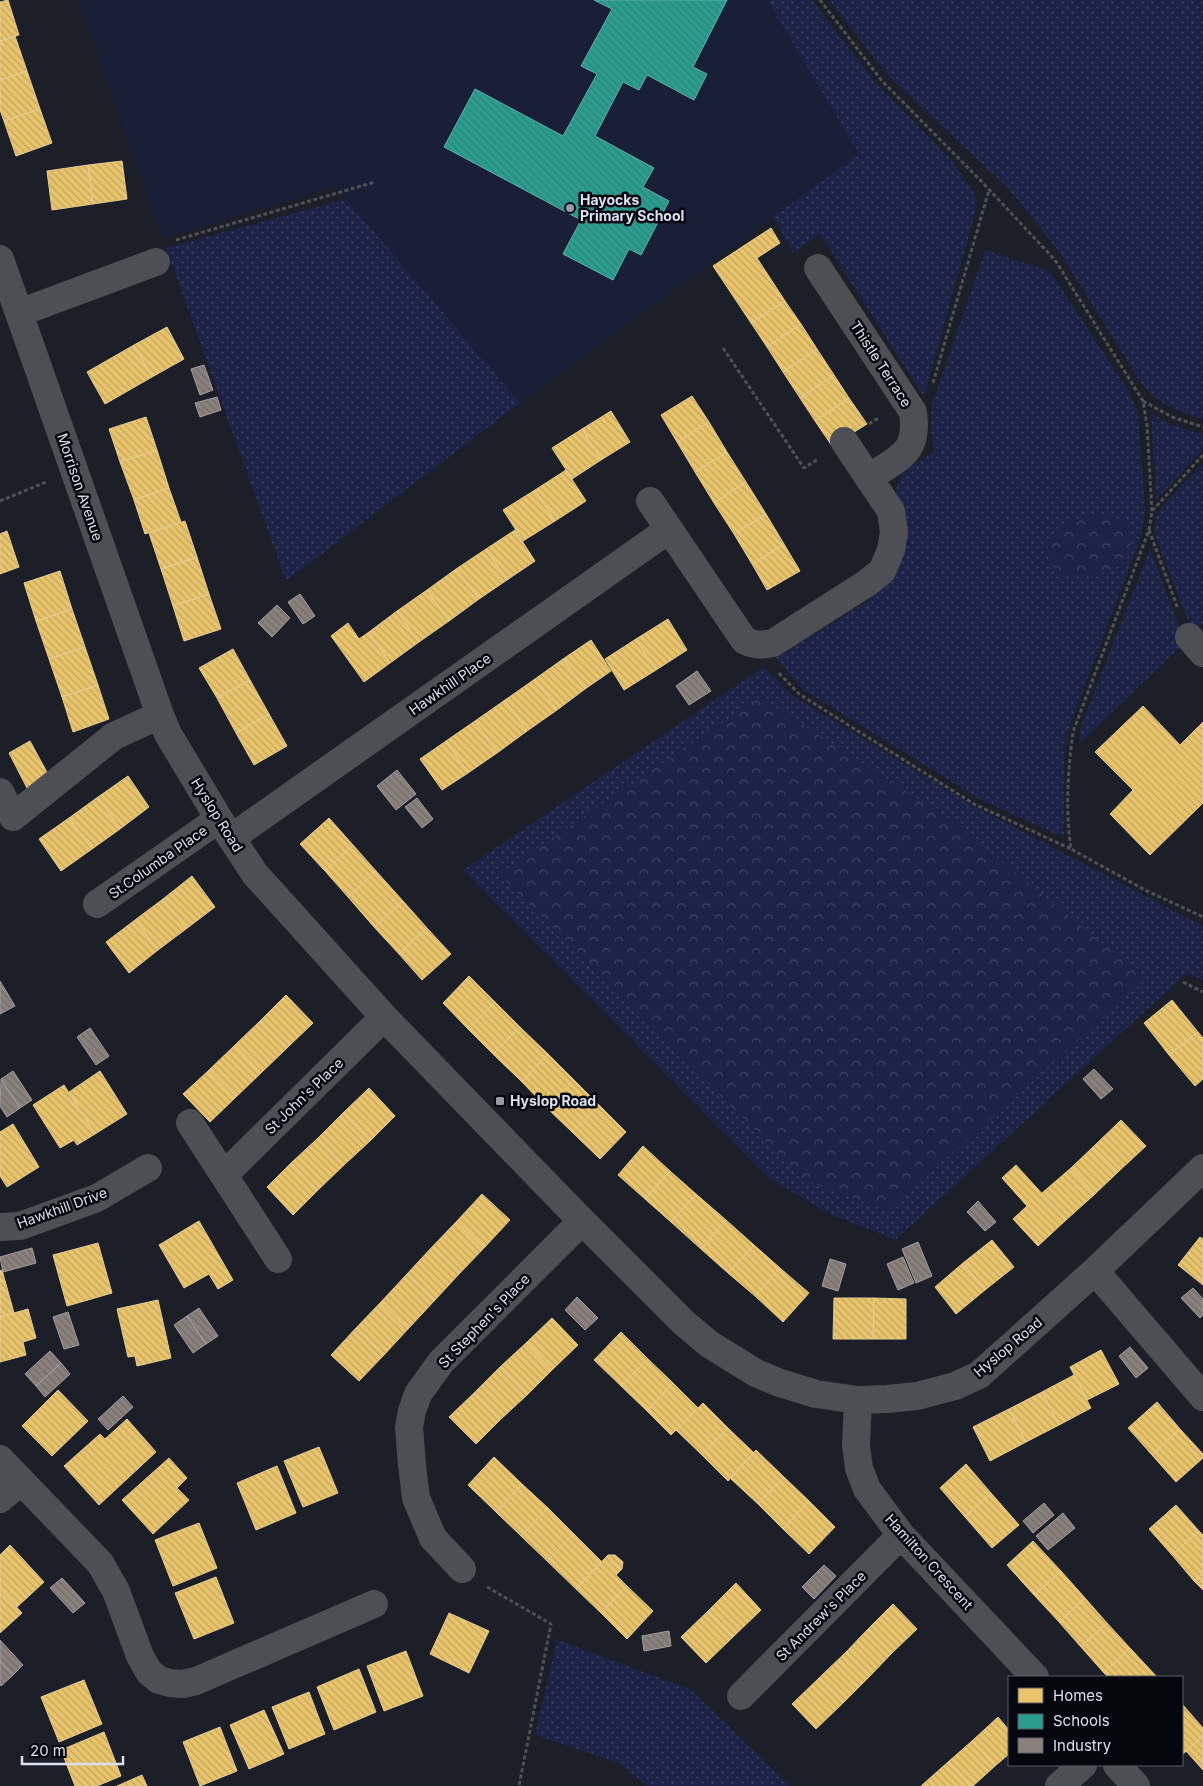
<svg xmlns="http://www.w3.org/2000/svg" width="1203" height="1786" font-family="Inter,sans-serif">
	<defs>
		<pattern id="grass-dots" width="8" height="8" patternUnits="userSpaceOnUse" patternTransform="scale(1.25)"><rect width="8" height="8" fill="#1c2347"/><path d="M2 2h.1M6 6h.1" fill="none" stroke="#3c4362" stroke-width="1.8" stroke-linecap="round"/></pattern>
		<pattern id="park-crowns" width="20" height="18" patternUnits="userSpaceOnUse" patternTransform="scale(1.25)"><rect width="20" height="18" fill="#1c2347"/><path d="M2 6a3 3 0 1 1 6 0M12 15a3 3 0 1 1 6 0" fill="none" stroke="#3c4362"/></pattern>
		<pattern id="homes-back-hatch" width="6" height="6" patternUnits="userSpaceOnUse" patternTransform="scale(1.25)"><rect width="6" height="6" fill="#e9c46a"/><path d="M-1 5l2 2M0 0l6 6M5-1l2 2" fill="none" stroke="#bfa461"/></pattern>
		<pattern id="schools-back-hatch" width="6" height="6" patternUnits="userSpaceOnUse" patternTransform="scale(1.25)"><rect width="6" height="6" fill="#2a9d8f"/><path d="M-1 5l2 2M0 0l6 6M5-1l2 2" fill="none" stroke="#318279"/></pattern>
		<pattern id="industry-back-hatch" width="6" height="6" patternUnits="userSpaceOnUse" patternTransform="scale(1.25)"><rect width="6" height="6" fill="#8a817c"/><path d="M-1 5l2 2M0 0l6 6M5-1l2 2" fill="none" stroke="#716b69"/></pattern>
	</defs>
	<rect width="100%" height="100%" fill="#1c1e28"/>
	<path fill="#191f36" d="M79 0H767L859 154 520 403 336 186 163 238Z"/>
	<path fill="url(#grass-dots)" d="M767 0H812L876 83 951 160 972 189 977 200 976 210 924 397 820 234 793 253 773 217 859 154Z
		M829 0H1203V419L1192 416 1164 404 1142 385 1060 253 1008 188 890 78Z
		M346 199 520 403 286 581 166 248Z
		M985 250 1050 271 1130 393 1138 413 1145 510 1142 534 1069 728 1064 759V838L979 799 802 689 776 658 866 602 893 576 903 559 906 546 907 533 896 496 897 484 906 469 934 452 931 427V407Z
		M1151 413 1172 425 1203 434V450L1156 500Z
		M1203 463V624L1193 633 1154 533C1154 522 1156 515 1163 505Z
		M1150 549 1185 642 1079 744 1080 728Z
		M764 667 795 697 972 805 1203 926V980L1187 973 895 1240 830 1214 770 1179 463 870Z
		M557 1640 690 1689 790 1786H647L619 1763 535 1735Z"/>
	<path fill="url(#park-crowns)" d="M1096 514 1121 519 1131 530C1131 540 1132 552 1126 560 1116 573 1074 581 1060 574 1056 571 1052 566 1049 563L1047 544 1062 525Z
		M760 697 952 821 1146 979 888 1211 804 1180 499 874Z"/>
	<path fill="url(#homes-back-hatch)" stroke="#e5cc91" d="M8 0 19 35 0 41V2Z
		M15 36 27 71 0 80V41Z
		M27 71 40 109 4 121 0 110V80Z
		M40 109 52 143 16 156 4 121Z
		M122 161 127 199 93 204 88 165Z
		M88 165 93 204 52 210 47 171Z
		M771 228 780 243 757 258 785 301 751 323 713 266Z
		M785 301 801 324 767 347 751 323Z
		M801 324 817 349 783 372 767 347Z
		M167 327 184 359 152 377 134 345Z
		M134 345 152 377 105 404 87 372Z
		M817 349 834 375 800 398 783 372Z
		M834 375 849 398 815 421 800 398Z
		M692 396 709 422 677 442 661 415Z
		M849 398 867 424 832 446 815 421Z
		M611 411 630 442 601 460 582 429Z
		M146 417 157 450 120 462 109 429Z
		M709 422 727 452 695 472 677 442Z
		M582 429 601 460 572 479 552 448Z
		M157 450 169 488 134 500 120 462Z
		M727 452 746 482 714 503 695 472Z
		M566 470 586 501 555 521 535 490Z
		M746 482 766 514 734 534 714 503Z
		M169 488 181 522 145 534 134 500Z
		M535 490 555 521 523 541 503 510Z
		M766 514 784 544 752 564 734 534Z
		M185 521 197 557 161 569 149 533Z
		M515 530 535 561 507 580 486 549Z
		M7 531 19 567 0 574V534Z
		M784 544 800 571 767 590 752 564Z
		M486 549 507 580 479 599 456 569Z
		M197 557 209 594 173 606 161 569Z
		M456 569 479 599 449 621 427 590Z
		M60 571 72 609 36 621 24 583Z
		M427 590 449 621 419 642 397 611Z
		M209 594 221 629 184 641 173 606Z
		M72 609 85 647 49 659 36 621Z
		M397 611 419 642 390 663 369 632Z
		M668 619 687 650 656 670 636 639Z
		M348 623 359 639 369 632 390 663 364 682 331 636Z
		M636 639 656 670 624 690 605 659Z
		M591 640 611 671 585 689 563 659Z
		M85 647 98 685 62 697 49 659Z
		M233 649 250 680 217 698 199 668Z
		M563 659 585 689 557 710 535 679Z
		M535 679 557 710 527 731 505 700Z
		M250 680 269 714 236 733 217 698Z
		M98 685 109 719 73 732 62 697Z
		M505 700 527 731 497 753 475 721Z
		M1143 706 1180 745 1203 722V803L1150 855 1110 814 1133 790 1095 752Z
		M269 714 287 746 254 765 236 733Z
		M475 721 497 753 468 773 446 741Z
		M30 741 49 776 27 788 9 753Z
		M446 741 468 773 442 790 420 759Z
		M128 776 149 807 120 829 98 797Z
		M98 797 120 829 92 849 69 818Z
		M69 818 92 849 61 871 39 839Z
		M329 818 353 845 325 871 300 844Z
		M353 845 376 871 348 897 325 871Z
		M376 871 403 901 374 927 348 897Z
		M192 876 215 907 186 929 163 899Z
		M163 899 186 929 158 950 135 920Z
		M403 901 427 928 399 954 374 927Z
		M135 920 158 950 129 973 106 942Z
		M427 928 451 954 422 980 399 954Z
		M469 976 495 1002 468 1029 443 1003Z
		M286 995 313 1023 287 1048 260 1021Z
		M1172 1000 1198 1032 1169 1055 1144 1023Z
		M495 1002 520 1027 493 1054 468 1029Z
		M260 1021 287 1048 261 1073 235 1045Z
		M520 1027 548 1054 522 1082 493 1054Z
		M1198 1032 1203 1038V1079L1195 1086 1169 1055Z
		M235 1045 261 1073 235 1098 208 1071Z
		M548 1054 574 1080 547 1108 522 1082Z
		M100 1071 127 1114 95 1134 69 1092Z
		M208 1071 235 1098 210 1122 183 1094Z
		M574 1080 599 1105 572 1132 547 1108Z
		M64 1085 95 1134 77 1145 74 1140 60 1148 33 1105Z
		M369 1088 395 1116 370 1141 343 1113Z
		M599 1105 626 1132 600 1159 572 1132Z
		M343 1113 370 1141 344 1165 318 1138Z
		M1121 1120 1146 1146 1118 1172 1093 1147Z
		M13 1124 39 1167 7 1187 0 1176V1132Z
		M318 1138 344 1165 317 1191 291 1163Z
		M643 1146 670 1171 645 1199 618 1175Z
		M1093 1147 1118 1172 1095 1194 1071 1168Z
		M291 1163 317 1191 293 1215 267 1187Z
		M1016 1165 1066 1220 1038 1246 1013 1219 1027 1206 1002 1178Z
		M1071 1168 1095 1194 1066 1220 1042 1193Z
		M670 1171 696 1194 671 1222 645 1199Z
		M482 1194 510 1220 484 1248 456 1222Z
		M696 1194 726 1220 701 1249 671 1222Z
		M726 1220 754 1245 728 1273 701 1249Z
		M199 1221 233 1280 218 1289 209 1274 184 1288 159 1245Z
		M456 1222 484 1248 460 1273 432 1247Z
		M1200 1237 1203 1239V1285L1178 1265Z
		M992 1240 1014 1267 985 1290 963 1263Z
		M98 1243 112 1293 67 1306 53 1255Z
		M754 1245 780 1268 755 1296 728 1273Z
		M432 1247 460 1273 435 1300 407 1274Z
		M963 1263 985 1290 956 1314 935 1287Z
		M780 1268 809 1293 783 1322 755 1296Z
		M2 1270 14 1313 0 1317V1271Z
		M407 1274 435 1300 408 1329 380 1303Z
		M834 1298H874L873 1339H833Z
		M874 1298 906 1299V1339H873Z
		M158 1300 171 1358 137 1366 135 1356 128 1357 117 1309Z
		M380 1303 408 1329 384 1355 356 1328Z
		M28 1309 36 1338 23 1342 26 1355 0 1362V1317Z
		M552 1318 578 1345 552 1370 526 1343Z
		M356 1328 384 1355 359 1381 331 1355Z
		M621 1332 648 1359 621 1386 594 1360Z
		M526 1343 552 1370 527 1395 500 1367Z
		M1101 1350 1119 1384 1087 1400 1070 1367Z
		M648 1359 673 1383 647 1411 621 1386Z
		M500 1367 527 1395 500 1420 474 1393Z
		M1074 1375 1091 1408 1059 1425 1042 1392Z
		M673 1383 698 1408 671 1435 647 1411Z
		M58 1390 88 1421 52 1456 22 1426Z
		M1042 1392 1059 1425 1026 1442 1009 1409Z
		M474 1393 500 1420 476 1444 449 1417Z
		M1157 1402 1180 1429 1152 1455 1128 1428Z
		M703 1403 728 1428 702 1455 676 1430Z
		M1009 1409 1026 1442 990 1461 973 1427Z
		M127 1419 156 1452 99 1505 64 1466 100 1434 105 1439Z
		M728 1428 754 1453 728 1481 702 1455Z
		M1180 1429 1203 1454V1458L1176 1482 1152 1455Z
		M319 1447 338 1493 303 1507 284 1461Z
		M756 1450 784 1477 758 1504 730 1478Z
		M494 1457 522 1484 496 1512 468 1485Z
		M169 1458 187 1478 177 1488 189 1500 153 1534 122 1500Z
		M966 1464 991 1493 965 1517 940 1488Z
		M277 1466 296 1513 256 1530 237 1483Z
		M784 1477 809 1501 783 1529 758 1504Z
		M522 1484 548 1508 521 1536 496 1512Z
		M991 1493 1019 1525 992 1548 965 1517Z
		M809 1501 835 1527 809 1554 783 1529Z
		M1176 1505 1199 1531 1172 1555 1149 1529Z
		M548 1508 574 1534 547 1561 521 1536Z
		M199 1523 217 1568 173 1586 155 1540Z
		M1199 1531 1203 1535V1573L1194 1581 1172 1555Z
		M574 1534 602 1562 576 1589 547 1561Z
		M1033 1541 1061 1571 1034 1595 1007 1565Z
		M10 1545 44 1582 17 1607 0 1589V1555Z
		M608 1555H615L623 1562 622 1569 616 1575 627 1586 601 1613 576 1589Z
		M1061 1571 1085 1598 1059 1622 1034 1595Z
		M1203 1573V1590L1194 1581Z
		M216 1577 234 1623 194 1639 175 1593Z
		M736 1583 761 1610 733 1637 708 1611Z
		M627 1586 653 1611 627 1639 601 1613Z
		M0 1589 22 1613 0 1633Z
		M1085 1598 1107 1623 1081 1647 1059 1622Z
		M893 1604 917 1629 892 1653 868 1629Z
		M708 1611 733 1637 706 1663 681 1637Z
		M449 1613 489 1631 469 1673 430 1654Z
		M1107 1623 1130 1648 1104 1673 1081 1647Z
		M868 1629 892 1653 870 1676 846 1652Z
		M1130 1648 1157 1677H1108L1104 1673Z
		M406 1651 423 1696 384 1711 367 1666Z
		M846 1652 870 1676 843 1703 819 1678Z
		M359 1669 376 1712 334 1730 317 1687Z
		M819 1678 843 1703 816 1729 792 1704Z
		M84 1680 102 1724 59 1742 41 1697Z
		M309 1692 325 1734 289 1749 272 1707Z
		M1183 1705 1203 1728V1736L1182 1755Z
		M264 1710 284 1754 249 1769 230 1725Z
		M998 1717 1009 1730V1754L995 1766 972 1741Z
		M220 1727 237 1771 200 1786 183 1742Z
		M104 1732 121 1776 97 1786H75L61 1750Z
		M1203 1736V1770L1186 1751Z
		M972 1741 995 1766 973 1786H970L948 1762Z
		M948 1762 970 1786H921Z
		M142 1775 147 1786H117Z"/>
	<path fill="url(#schools-back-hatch)" stroke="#5fb1ab" d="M594 0H727L693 67 707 74 694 100 647 75 639 90 623 82 595 136 654 168 643 187 669 201 641 255 629 249 613 280 563 254 581 220 444 147 475 89 563 136 597 74 581 66 612 9Z"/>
	<path fill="url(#industry-back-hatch)" stroke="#a29e9e" d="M204 365 213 390 200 395 191 369Z
		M217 397 221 410 200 417 195 403Z
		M300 594 315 616 303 624 288 602Z
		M277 605 290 618 272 637 258 623Z
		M697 671 711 691 689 705 676 686Z
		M397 770 416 794 396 810 377 786Z
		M417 798 433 819 422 828 405 807Z
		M0 981 15 1006 0 1014Z
		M90 1028 109 1056 96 1065 77 1037Z
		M1094 1069 1113 1089 1101 1099 1083 1079Z
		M13 1071 32 1100 20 1108 1 1079Z
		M1 1079 20 1108 7 1117 0 1106Z
		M978 1201 996 1222 985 1231 967 1212Z
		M918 1242 932 1276 916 1283 902 1249Z
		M32 1248 36 1263 3 1272 0 1257Z
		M903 1257 914 1283 898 1290 887 1264Z
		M830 1259 846 1264 838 1291 822 1286Z
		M1193 1288 1203 1299V1315L1200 1318 1181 1298Z
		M577 1297 598 1318 585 1330 565 1310Z
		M199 1308 218 1336 206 1344 187 1316Z
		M68 1312 79 1345 64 1349 53 1317Z
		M187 1316 206 1344 193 1353 174 1325Z
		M1130 1347 1148 1368 1136 1378 1119 1356Z
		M50 1351 61 1363 36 1386 25 1374Z
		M61 1363 70 1374 45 1397 36 1386Z
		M123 1396 133 1407 108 1430 98 1419Z
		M1044 1503 1054 1515 1033 1533 1023 1521Z
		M1063 1513 1075 1528 1048 1550 1036 1536Z
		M824 1565 836 1576 814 1599 802 1587Z
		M62 1578 85 1603 73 1613 50 1588Z
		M669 1631 671 1646 644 1651 642 1636Z
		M0 1640 23 1665 13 1675 0 1661Z
		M0 1661 13 1675 1 1686 0 1684Z"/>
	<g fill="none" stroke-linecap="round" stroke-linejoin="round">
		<path stroke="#505156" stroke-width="3" stroke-dasharray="4 2.5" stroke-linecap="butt" d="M820 0 882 81 983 183 1055 260 1143 401 1147 425 1152 511
			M176 240 375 182
			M723 348 804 468 818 459
			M933 383 989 190
			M1143 401 1172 417 1203 427
			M869 424 880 417
			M1203 455 1152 511 1149 530 1073 732C1068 770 1065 810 1071 849L1145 890 1203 917
			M0 501 46 482
			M1149 530 1178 609
			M779 673 799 694 974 804 1071 849
			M1183 982 1203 992
			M487 1587 551 1624 519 1786"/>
		<path stroke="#4d4f54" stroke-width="28" d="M0 259 160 715 168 734 219 819 255 874 384 1017 582 1221 683 1322 709 1344 756 1373 780 1383 816 1394 858 1400 887 1399 917 1396 955 1386 979 1375 1095 1271 1203 1168
			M818 268 913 412C919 454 899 457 869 478
			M19 313 156 262
			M650 501 744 640C754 646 762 645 773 643L867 583 882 571 891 550 894 532 891 511 844 441
			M1189 637 1203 653
			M0 792 13 817 114 736 160 715
			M231 838 668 530
			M97 904 219 819
			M190 1123 278 1259
			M224 1175 384 1017
			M0 1227 20 1226 97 1198 148 1168
			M1095 1271 1203 1397
			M858 1400 856 1445 859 1468 867 1489 901 1535 1035 1677
			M0 1459 100 1563 116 1591 140 1656 149 1672 159 1680 170 1683 183 1684 196 1681 374 1604
			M0 1499 20 1482
			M462 1569 433 1538 416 1498 412 1465 409 1427 412 1411 418 1394 441 1362 582 1221
			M741 1696 901 1535
			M1117 1765 1136 1786
			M1059 1786 1083 1765"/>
	</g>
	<g fill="#989ca8" stroke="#05060e" stroke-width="2">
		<circle cx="570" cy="208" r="5"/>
		<rect x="495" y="1096" width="10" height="10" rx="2.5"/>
	</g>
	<g text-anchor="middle" stroke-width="5" stroke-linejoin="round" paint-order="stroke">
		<g font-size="14" font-weight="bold" fill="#dbe0ed" stroke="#05060e" text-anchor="start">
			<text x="580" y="205">Hayocks<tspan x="580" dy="16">Primary School</tspan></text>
			<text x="510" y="1106">Hyslop Road</text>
		</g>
		<g font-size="14" fill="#dbe0ed" stroke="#05060e">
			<text transform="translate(881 364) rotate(57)" y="5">Thistle Terrace</text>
			<text transform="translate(80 487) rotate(71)" y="5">Morrison Avenue</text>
			<text transform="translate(450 684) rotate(-35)" y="5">Hawkhill Place</text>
			<text transform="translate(217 815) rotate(58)" y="5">Hyslop Road</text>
			<text transform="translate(158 862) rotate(-35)" y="5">St.Columba Place</text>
			<text transform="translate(304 1096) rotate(-44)" y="5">St John's Place</text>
			<text transform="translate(62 1208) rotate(-20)" y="5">Hawkhill Drive</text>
			<text transform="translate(484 1321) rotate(-46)" y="5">St Stephen's Place</text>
			<text transform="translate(1008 1347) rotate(-40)" y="5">Hyslop Road</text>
			<text transform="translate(929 1562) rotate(48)" y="5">Hamilton Crescent</text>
			<text transform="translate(821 1616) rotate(-45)" y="5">St Andrew's Place</text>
		</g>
	</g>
	<rect x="1008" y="1676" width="175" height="90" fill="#05060e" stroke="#5b5d67"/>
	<rect x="1018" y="1688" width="25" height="15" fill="#e9c46a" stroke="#5b5d67"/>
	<text x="1053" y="1701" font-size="15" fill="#dbe0ed">Homes</text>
	<rect x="1018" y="1714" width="25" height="15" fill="#2a9d8f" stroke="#5b5d67"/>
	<text x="1053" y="1726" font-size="15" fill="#dbe0ed">Schools</text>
	<rect x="1018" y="1738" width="25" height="15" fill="#8a817c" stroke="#5b5d67"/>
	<text x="1053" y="1751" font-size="15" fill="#dbe0ed">Industry</text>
	<path d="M22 1756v8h101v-8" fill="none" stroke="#dbe0ed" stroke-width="2.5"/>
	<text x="30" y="1756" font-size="15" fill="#dbe0ed" stroke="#05060e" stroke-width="4" paint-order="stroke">20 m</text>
</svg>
